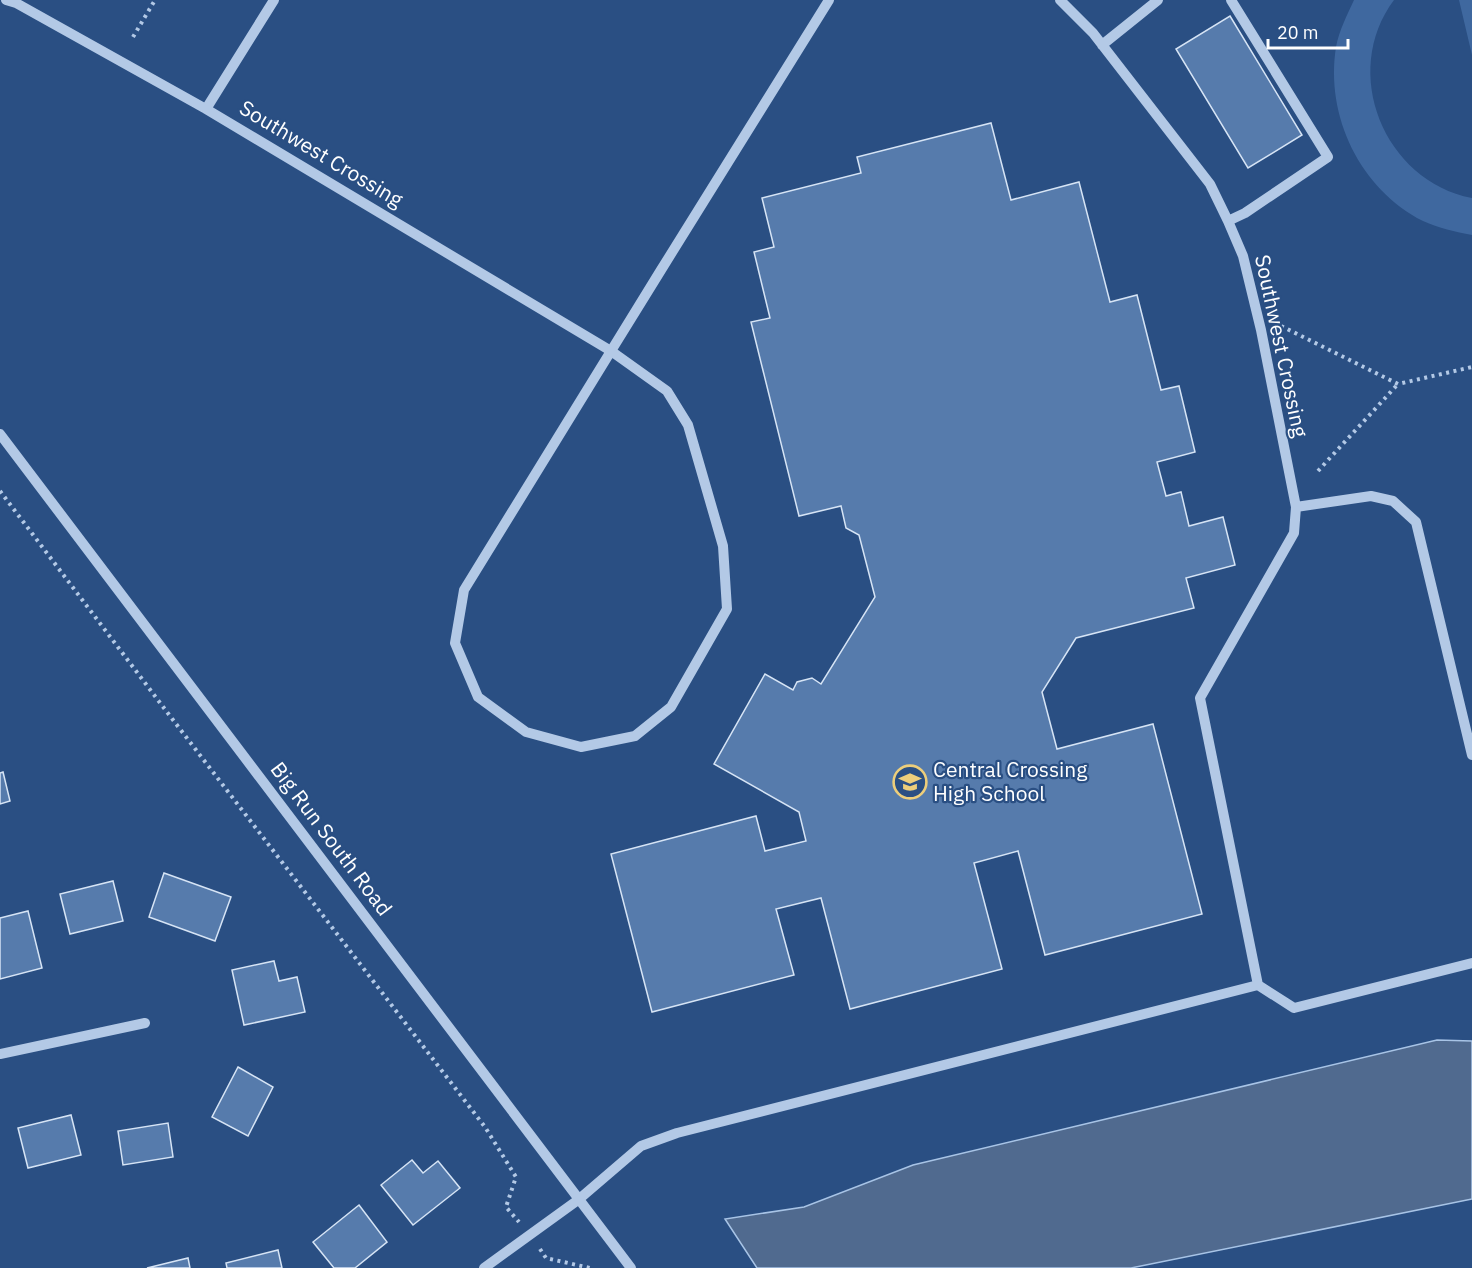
<svg xmlns="http://www.w3.org/2000/svg" width="1472" height="1268" font-family="'IBM Plex Sans',sans-serif">
	<rect width="100%" height="100%" fill="#2a4f83"/>
	<path fill="#3f689f" d="M1354 0H1394C1340 72 1384 181 1472 198V235C1455 232 1439 228 1423 221 1360 189 1325 116 1336 47 1339 31 1347 15 1354 0Z
		M1459 0H1472V55Z"/>
	<path fill="#506a8f" stroke="#a8c4e6" stroke-width="1.5" d="M1437 1040 1472 1041V1199L1131 1268H757L725 1219 804 1207 913 1165Z"/>
	<path fill="#567bac" stroke="#d6e4f5" stroke-width="1.5" d="M1230 16 1302 135 1248 168 1176 49Z
		M991 123 1011 200 1079 182 1110 302 1137 295 1161 390 1179 386 1195 452 1157 462 1166 496 1181 492 1189 526 1223 517 1235 565 1186 578 1194 608 1076 638 1042 692 1057 749 1153 724 1202 914 1045 955 1018 851 974 863 1002 969 850 1009 821 898 776 909 794 975 652 1012 611 854 756 816 765 851 806 841 799 812 714 764 765 674 793 690 797 682 812 678 821 684 875 597 859 535 846 528 841 506 799 516 751 322 770 318 754 252 774 247 762 198 861 173 857 157Z
		M3 772 10 801 0 804V773Z
		M164 873 231 897 215 941 149 917Z
		M113 881 123 921 70 934 60 894Z
		M28 911 42 968 0 979V918Z
		M274 961 279 981 297 977 305 1012 244 1025 232 970Z
		M238 1067 273 1087 248 1136 212 1117Z
		M71 1115 81 1155 28 1168 18 1128Z
		M168 1123 173 1157 123 1165 118 1131Z
		M412 1160 423 1173 438 1161 460 1188 413 1225 381 1185Z
		M359 1205 387 1242 355 1268H334L313 1242Z
		M278 1250 282 1268H227L226 1263Z
		M188 1258 190 1268H147Z"/>
	<g fill="none" stroke-linecap="round" stroke-linejoin="round">
		<path stroke="#b3c9e6" stroke-width="4" stroke-dasharray="3 4.5" stroke-linecap="butt" d="M133 37 155 0
			M1281 326 1398 384 1472 367
			M1318 471 1398 384
			M0 491 170 716 485 1127 516 1177 506 1207 519 1222
			M540 1249 546 1258 590 1268"/>
		<path stroke="#b3c9e6" stroke-width="10" d="M6 0 16 3 206 109 611 351 667 391 688 425 723 546 727 609 671 707 635 736 581 747 526 732 478 697 455 643 464 590 611 351 661 270 829 0
			M1060 0 1093 33 1210 184 1228 221 1243 256 1261 330 1296 507 1294 533 1200 698 1258 985 1294 1008 1472 963
			M1102 45 1158 0
			M206 109 274 0
			M1228 221 1245 213 1328 157 1231 0
			M0 434 631 1268
			M1296 507 1371 496 1393 501 1416 522 1472 755
			M0 1054 145 1023
			M484 1268 578 1200 641 1146 677 1133 1258 985"/>
	</g>
	<defs>
		<symbol id="school-ring" viewBox="-11 -11 22 22"><circle r="9.5" fill="#2a4f83" stroke="#edce7b" stroke-width="1.5"/><path d="M0-5L7-2L0 1L-7-2ZM-4 1L0 2.5L4 1V4Q0 6-4 4Z" fill="#edce7b"/></symbol>
	</defs>
	<g fill-rule="evenodd">
		<use href="#school-ring" x="891" y="763" width="38" height="38"/>
	</g>
	<g text-anchor="middle" stroke-width="4.5" stroke-linejoin="round" paint-order="stroke">
		<g font-size="21" fill="#fff" stroke="#2a4f83">
			<text transform="translate(321 154) rotate(31)" y="7">Southwest Crossing</text>
			<text transform="translate(1281 346) rotate(78)" y="7">Southwest Crossing</text>
			<text transform="translate(331 839) rotate(53)" y="7">Big Run South Road</text>
		</g>
		<g font-size="21" fill="#fff" stroke="#2a4f83" text-anchor="start">
			<text x="933" y="777">Central Crossing<tspan x="933" dy="24">High School</tspan></text>
		</g>
	</g>
	<path d="M1268 39v9h80v-9" fill="none" stroke="#ffffff" stroke-width="3"/>
	<text x="1277" y="39" font-size="18" fill="#ffffff" stroke="#2a4f83" stroke-width="4.5" paint-order="stroke">20 m</text>
</svg>
